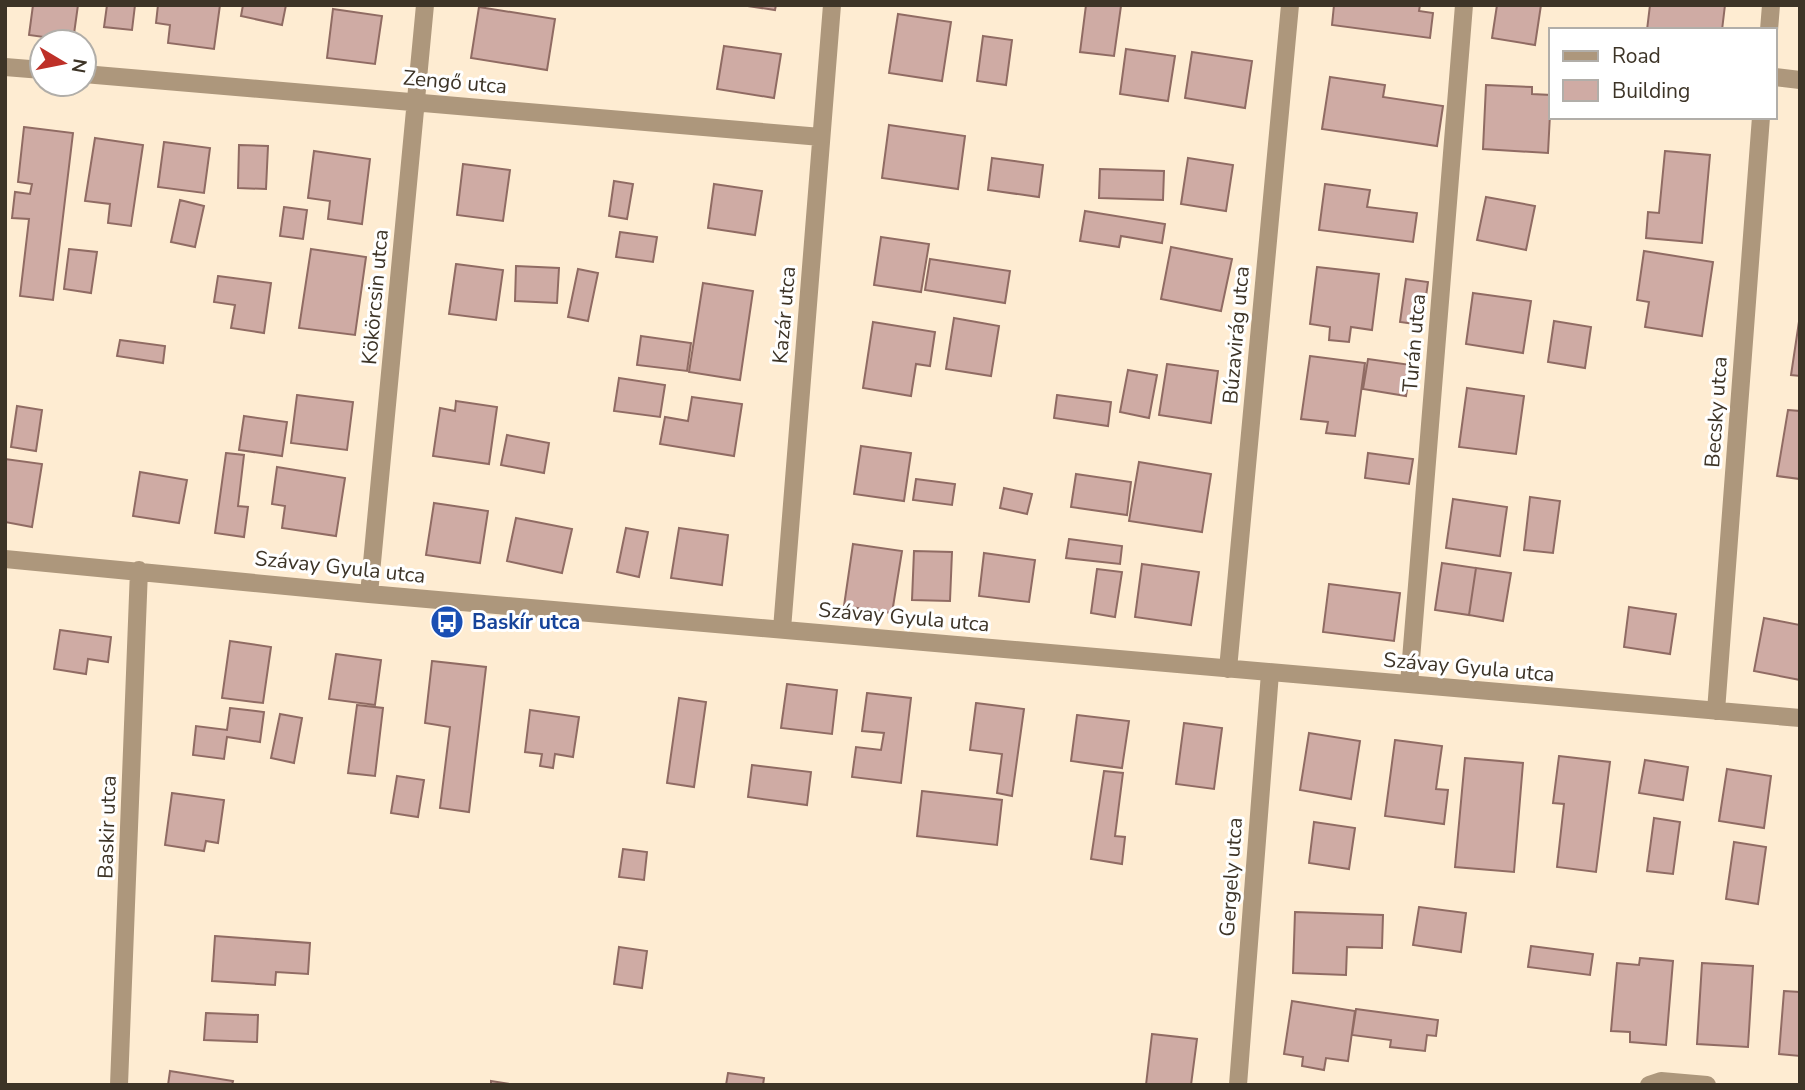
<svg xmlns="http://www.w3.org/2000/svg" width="1805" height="1090" font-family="'Nunito Sans',sans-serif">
	<rect width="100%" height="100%" fill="#feecd2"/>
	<path fill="#cfaba4" stroke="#906b63" stroke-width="2" d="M33 5H78L73 41 29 35Z
		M107 5H135L132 30 104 27Z
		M158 5H220L214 49 168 43 170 25 156 23Z
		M243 5H286L282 25 241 16Z
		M741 5H776L775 10Z
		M1086 5 1121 6 1114 56 1080 52Z
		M1334 5H1420L1419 11 1433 13 1430 38 1332 25Z
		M1497 5H1541L1535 45 1492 38Z
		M1650 5H1725L1722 30H1647Z
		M479 7 555 19 547 70 471 58Z
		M333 9 382 16 375 64 327 58Z
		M898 14 951 22 942 81 889 73Z
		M983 36 1012 40 1006 85 977 81Z
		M724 46 781 54 774 98 717 89Z
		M1126 49 1175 56 1168 101 1120 94Z
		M1192 52 1252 61 1245 108 1185 98Z
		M1330 77 1385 85 1383 97 1443 106 1437 146 1322 129Z
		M1486 85 1532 87V94L1551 95 1548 153 1483 149Z
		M889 125 965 136 958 189 882 178Z
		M24 127 73 133 53 300 20 296 29 219 12 218 15 192 30 194 32 184 18 182Z
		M95 138 143 145 131 226 108 223 110 204 85 201Z
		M164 142 210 148 204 193 158 187Z
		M239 145 268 146 266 189 238 188Z
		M314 151 370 159 362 224 328 219 330 201 308 198Z
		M1665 151 1710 155 1702 243 1646 238 1648 212 1659 213Z
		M992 158 1043 165 1039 197 988 190Z
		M1188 158 1233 165 1226 211 1181 204Z
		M463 164 510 170 503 221 457 215Z
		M1100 169 1164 171 1163 200 1099 198Z
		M614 181 633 184 627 219 609 216Z
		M714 184 762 191 755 235 708 228Z
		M1325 184 1370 190 1367 207 1417 213 1413 242 1319 230Z
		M1486 197 1535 206 1526 250 1477 240Z
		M180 200 204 206 195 247 171 242Z
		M284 207 307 210 303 239 280 236Z
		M1085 211 1165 224 1162 243 1121 236 1119 247 1080 241Z
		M620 232 657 237 653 262 616 257Z
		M881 237 929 244 921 292 874 285Z
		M1171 247 1232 259 1221 311 1161 299Z
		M69 249 97 252 91 293 64 289Z
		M311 249 366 257 355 335 299 328Z
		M1644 251 1713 262 1702 336 1645 327 1649 302 1637 300Z
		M930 259 1010 271 1005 303 925 290Z
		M456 264 503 270 496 320 449 314Z
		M516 266 559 268 557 303 515 301Z
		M1317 267 1379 274 1372 330 1351 327 1349 342 1329 340 1330 327 1310 324Z
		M578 269 598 273 588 321 568 317Z
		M218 276 271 283 264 333 231 328 235 305 214 302Z
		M1406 279 1428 282 1422 325 1400 322Z
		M703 283 753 291 740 380 689 372Z
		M1473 293 1531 301 1523 353 1466 344Z
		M1800 315V376L1791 375Z
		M954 318 999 326 991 376 946 369Z
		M1554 321 1591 327 1585 368 1548 362Z
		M873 322 935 332 930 366 916 364 911 396 863 388Z
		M641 336 691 343 687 371 637 365Z
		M120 340 165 346 163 363 117 356Z
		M1310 356 1365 363 1355 436 1326 433 1328 422 1301 419Z
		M1368 359 1411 365 1406 396 1363 389Z
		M1167 364 1218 371 1211 423 1159 415Z
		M1128 370 1157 375 1149 418 1120 412Z
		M619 378 665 385 660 417 614 411Z
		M1467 388 1524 396 1516 454 1459 447Z
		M297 395 353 402 347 450 291 443Z
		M1057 395 1111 402 1108 426 1054 418Z
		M692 397 742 404 734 456 660 444 665 417 688 421Z
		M456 401 497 407 489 464 433 456 440 408 455 411Z
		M17 406 42 410 36 451 11 447Z
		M1788 410 1800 411V479L1777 476Z
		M244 416 287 422 282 456 239 450Z
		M507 435 549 443 544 473 501 465Z
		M861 446 911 453 904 501 854 494Z
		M226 453 244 455 238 506 248 507 244 537 215 533Z
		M1368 453 1413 459 1409 484 1365 478Z
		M5 459 42 464 32 527 5 522Z
		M1139 462 1211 474 1202 532 1129 521Z
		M277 467 345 478 336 536 282 528 285 506 272 504Z
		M140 472 187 480 179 523 133 516Z
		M1076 474 1131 482 1127 515 1071 507Z
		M916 479 955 484 952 505 913 500Z
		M1004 488 1032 494 1027 514 1000 508Z
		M1530 497 1560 501 1553 553 1524 550Z
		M1453 499 1507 507 1500 556 1446 548Z
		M434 503 488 511 480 563 426 555Z
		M516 518 572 529 562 573 507 561Z
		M626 528 648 532 639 577 617 572Z
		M679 528 728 535 722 585 671 578Z
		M1069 539 1122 546 1120 564 1066 558Z
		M853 544 902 551 892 613 844 606Z
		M914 551 952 552 950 601 912 600Z
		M984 553 1035 560 1029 602 979 596Z
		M1442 563 1476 568 1469 615 1435 610Z
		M1142 564 1199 572 1191 625 1135 617Z
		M1476 568 1511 573 1503 621 1469 615Z
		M1097 569 1122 572 1115 617 1091 613Z
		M1329 584 1400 593 1394 641 1323 632Z
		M1629 607 1676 614 1670 654 1624 647Z
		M1764 618 1800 625V680L1754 671Z
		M60 630 111 637 108 662 88 659 86 674 54 669Z
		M230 641 271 647 263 703 222 698Z
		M336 654 381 660 375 705 329 699Z
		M432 661 486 667 469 812 440 808 450 727 425 723Z
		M787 684 837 690 832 734 781 728Z
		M867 693 911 698 901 783 852 777 856 747 881 750 884 733 862 731Z
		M679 698 706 702 694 787 667 783Z
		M976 703 1024 709 1012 796 997 793 1002 754 970 750Z
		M357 705 383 708 375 776 348 773Z
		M230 708 264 712 260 742 227 737 224 759 193 755 196 726 227 730Z
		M530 710 579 717 573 757 555 754 553 768 540 766 542 754 525 752Z
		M280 714 302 718 294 763 271 758Z
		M1077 715 1129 721 1122 768 1071 761Z
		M1184 723 1222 728 1214 789 1176 784Z
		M1309 733 1360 741 1351 799 1300 790Z
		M1395 740 1442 746 1436 789 1448 790 1444 824 1385 816Z
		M1559 756 1610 762 1596 872 1557 867 1564 804 1553 803Z
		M1465 758 1523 763 1514 872 1455 867Z
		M1645 760 1688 767 1683 800 1639 793Z
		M752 765 811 772 807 805 748 797Z
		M1727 769 1771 776 1764 828 1719 821Z
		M1104 771 1123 773 1115 836 1125 837 1122 864 1091 859Z
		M397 776 424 780 418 817 391 813Z
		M922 791 1002 800 997 845 917 836Z
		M172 793 224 800 218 843 206 841 204 851 165 845Z
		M1654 818 1680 822 1673 874 1647 871Z
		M1314 822 1355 828 1349 869 1309 863Z
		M1734 842 1766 847 1758 904 1726 899Z
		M623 849 647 852 644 880 619 877Z
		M1419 907 1466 913 1461 952 1413 945Z
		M1295 912 1383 915 1382 948 1347 947 1346 975 1293 973Z
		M215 936 310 943 308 974 276 972 275 985 212 981Z
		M1531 946 1593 954 1590 975 1528 967Z
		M619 947 647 951 642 988 614 984Z
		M1640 958 1673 961 1666 1045 1630 1042V1032L1611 1031 1617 963 1639 965Z
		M1702 963 1753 966 1748 1047 1697 1044Z
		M1784 991 1800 992V1056L1779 1054Z
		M1292 1001 1355 1011 1348 1061 1326 1058 1324 1070 1302 1066 1303 1057 1284 1054Z
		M1356 1009 1438 1020 1436 1036 1427 1035 1425 1051 1390 1047 1391 1040 1352 1035Z
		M206 1013 258 1015 257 1042 204 1040Z
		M1152 1034 1197 1039 1191 1085H1146Z
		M170 1071 233 1081 232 1085H168Z
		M728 1073 764 1078 763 1085H726Z
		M491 1081 516 1085H491Z"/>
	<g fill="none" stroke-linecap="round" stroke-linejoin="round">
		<path stroke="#ad977c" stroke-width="18" d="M1769 30 1771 5
			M5 67 42 70
			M84 74 821 137
			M1775 77 1800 80
			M5 559 369 594 1800 718
			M369 594 425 5
			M782 629 832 5
			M1228 669 1290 5
			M1409 684 1464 5
			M1716 711 1761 117
			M119 1085 139 570
			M1238 1085 1270 673
			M1649 1085 1661 1081 1707 1085"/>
	</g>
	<defs>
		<symbol id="bus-disc" viewBox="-11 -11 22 22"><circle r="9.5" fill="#1a4fb4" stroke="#fff"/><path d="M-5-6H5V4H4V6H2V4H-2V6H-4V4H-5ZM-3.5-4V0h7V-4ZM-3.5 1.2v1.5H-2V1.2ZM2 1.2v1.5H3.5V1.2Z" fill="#fff"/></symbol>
	</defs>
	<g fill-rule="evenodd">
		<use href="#bus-disc" x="428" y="603" width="38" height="38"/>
	</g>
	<g text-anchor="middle" stroke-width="6" stroke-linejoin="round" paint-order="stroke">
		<g font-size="21" fill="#3d3427" stroke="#fff">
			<text transform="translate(455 82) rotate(5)" y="7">Zengő utca</text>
			<text transform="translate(375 297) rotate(-85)" y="7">Kökörcsin utca</text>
			<text transform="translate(784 315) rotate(-85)" y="7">Kazár utca</text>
			<text transform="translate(1236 335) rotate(-85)" y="7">Búzavirág utca</text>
			<text transform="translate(1414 343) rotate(-85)" y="7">Turán utca</text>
			<text transform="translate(1716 412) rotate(-86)" y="7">Becsky utca</text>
			<text transform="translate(340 567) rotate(6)" y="7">Szávay Gyula utca</text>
			<text transform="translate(904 617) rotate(5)" y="7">Szávay Gyula utca</text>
			<text transform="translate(1469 667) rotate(5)" y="7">Szávay Gyula utca</text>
			<text transform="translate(107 827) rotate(-88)" y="7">Baskir utca</text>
			<text transform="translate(1231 877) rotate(-86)" y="7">Gergely utca</text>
		</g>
		<g font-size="21" font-weight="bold" fill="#164399" stroke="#fff" text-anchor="start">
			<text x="472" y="629">Baskír utca</text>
		</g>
	</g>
	<rect width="1805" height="1090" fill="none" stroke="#3d3427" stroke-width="14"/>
	<rect x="1549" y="28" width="228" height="91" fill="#ffffff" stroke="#b1aea9" stroke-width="2"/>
	<rect x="1563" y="51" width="35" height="10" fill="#ad977c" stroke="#b1aea9" stroke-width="2"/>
	<text x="1612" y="63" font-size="21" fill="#3d3427">Road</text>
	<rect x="1563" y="80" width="35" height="21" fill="#cfaba4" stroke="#b1aea9" stroke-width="2"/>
	<text x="1612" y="98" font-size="21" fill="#3d3427">Building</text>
	<g transform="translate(63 63) rotate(100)"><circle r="33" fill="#ffffff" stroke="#b1aea9" stroke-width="2"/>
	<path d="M0-5L12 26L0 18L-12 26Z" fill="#be3028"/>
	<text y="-10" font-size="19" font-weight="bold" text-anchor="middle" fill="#3d3427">N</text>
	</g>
</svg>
